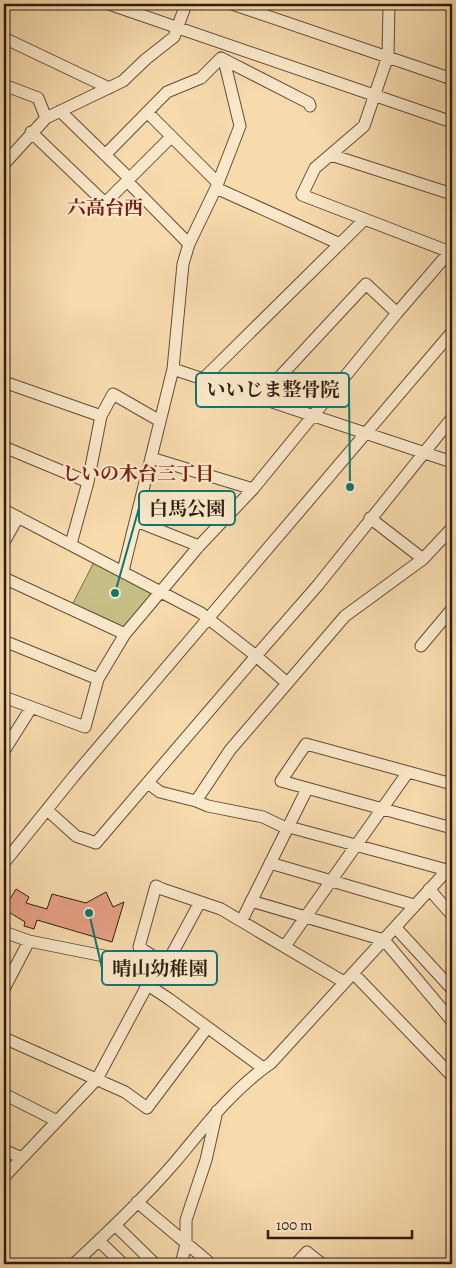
<svg xmlns="http://www.w3.org/2000/svg" width="456" height="1268" font-family="Alegreya,'Noto Serif JP',serif">
	<rect width="100%" height="100%" fill="#f8dbad"/>
	<filter id="stains"><feTurbulence type="fractalNoise" baseFrequency=".004" numOctaves="4"/><feColorMatrix values="0 0 0 0 .2 0 0 0 0 .09 0 0 0 0 .02 0 0 0 .5 -.17"/></filter>
	<radialGradient id="worn" r=".72"><stop offset=".6" stop-color="#630" stop-opacity="0"/><stop offset="1" stop-color="#630" stop-opacity=".3"/></radialGradient>
	<path fill="#c5be85" stroke="#7a6d4c" d="M94 562 152 591V595L127 626 122 627 72 605Z"/>
	<path fill="#e8a086" stroke="#301c12" d="M16 889 29 897 26 903 47 909 52 894 86 903 106 892 113 907 124 902 112 942 37 920 34 929 24 926 25 922 4 909Z"/>
	<g fill="none" stroke-linecap="round" stroke-linejoin="round">
		<defs>
			<path id="minor" d="M109 4 452 122
				M232 4 452 79
				M389 4 388 56 364 126 315 168 302 195 450 252
				M4 38 109 88
				M4 85 38 98 46 118
				M60 111 130 179
				M148 113 218 183
				M31 132 105 203 171 137
				M105 155 167 92 201 78 221 58 309 103 310 106
				M331 155 452 194
				M4 164 46 118 123 81 146 59 174 37 186 4
				M128 182 189 244
				M216 188 340 244
				M173 369 452 462
				M203 379 364 220
				M4 382 101 416
				M260 398 366 284 397 313 452 249
				M4 447 88 482
				M151 458 253 489
				M4 510 201 613 256 656 318 585 452 418
				M370 518 423 559
				M136 521 199 546
				M4 542 18 517
				M71 544 88 482 101 416 113 394 160 421
				M123 571 173 369 183 264 189 244 216 188 240 126 224 60
				M4 578 125 634
				M4 641 98 679
				M421 646 452 609
				M4 697 85 727 98 679 125 634 199 546 253 489 397 313
				M4 751 31 708
				M148 783 160 792 196 801 208 806 263 817 288 829
				M452 784 306 744 281 781 452 828
				M196 801 230 750 345 616 423 559 452 528
				M47 810 76 836 96 843 256 656 287 683
				M289 827 447 870
				M4 863 74 776 452 332
				M270 863 414 905
				M429 889 452 915
				M251 901 384 940 452 1021
				M200 902 166 965 139 947 156 886 162 889 221 909 344 982
				M242 920 307 789
				M396 928 452 989
				M4 932 29 941 104 956 169 999 263 1068
				M285 946 408 772
				M353 973 452 1076
				M4 989 29 941
				M4 1038 125 1092 147 1108 207 1028
				M4 1094 57 1121
				M4 1150 22 1158
				M4 1177 97 1079 148 984
				M137 1202 211 1264
				M115 1225 155 1264
				M99 1241 123 1264
				M74 1264C109 1231 145 1197 176 1161 206 1125 232 1090 271 1063L452 865
				M181 1264 186 1244V1220L206 1160 217 1111
				M296 1264 307 1252 322 1264"/>
		</defs>
		<use href="#minor" stroke="#624c39" stroke-width="13"/>
		<use href="#minor" stroke="#fae8ca" stroke-width="11"/>
	</g>
	<g text-anchor="middle" stroke-width="4.5" stroke-linejoin="round" paint-order="stroke">
		<g font-size="19" font-weight="bold" fill="#7a1f14" stroke="#fae8ca">
			<text x="105" y="214">六高台西</text>
			<text x="138" y="480">しいの木台三丁目</text>
		</g>
	</g>
	<path fill="none" stroke="#0f766e" stroke-width="2" d="M350 487L349 390M115 593L139 508M89 913L102 968"/>
	<g fill="#0f766e" stroke="#fae8ca" stroke-width="2">
		<circle cx="350" cy="487" r="5"/>
		<circle cx="115" cy="593" r="5"/>
		<circle cx="89" cy="913" r="5"/>
	</g>
	<g fill="#fae8ca" stroke="#0f766e" stroke-width="2">
		<rect x="196" y="373" width="153" height="34" rx="5"/>
		<rect x="139" y="491" width="96" height="34" rx="5"/>
		<rect x="102" y="951" width="115" height="34" rx="5"/>
	</g>
	<g font-size="19" text-anchor="middle" font-weight="bold" fill="#301c12">
		<text x="273" y="396">いいじま整骨院</text>
		<text x="187" y="515">白馬公園</text>
		<text x="160" y="975">晴山幼稚園</text>
	</g>
	<rect width="456" height="1268" fill="none" stroke="#f8dbad" stroke-width="20"/>
	<rect x="5" y="5" width="446" height="1258" fill="none" stroke="#301c12" stroke-width="2.5"/>
	<rect x="10" y="10" width="436" height="1248" fill="none" stroke="#301c12"/>
	<path d="M268 1230v8h144v-8" fill="none" stroke="#301c12" stroke-width="2.5"/>
	<text x="276" y="1230" font-size="15" fill="#301c12" stroke="#fae8ca" stroke-width="4" paint-order="stroke">100 m</text>
	<rect width="100%" height="100%" filter="url(#stains)"/>
	<rect width="100%" height="100%" fill="url(#worn)"/>
</svg>
